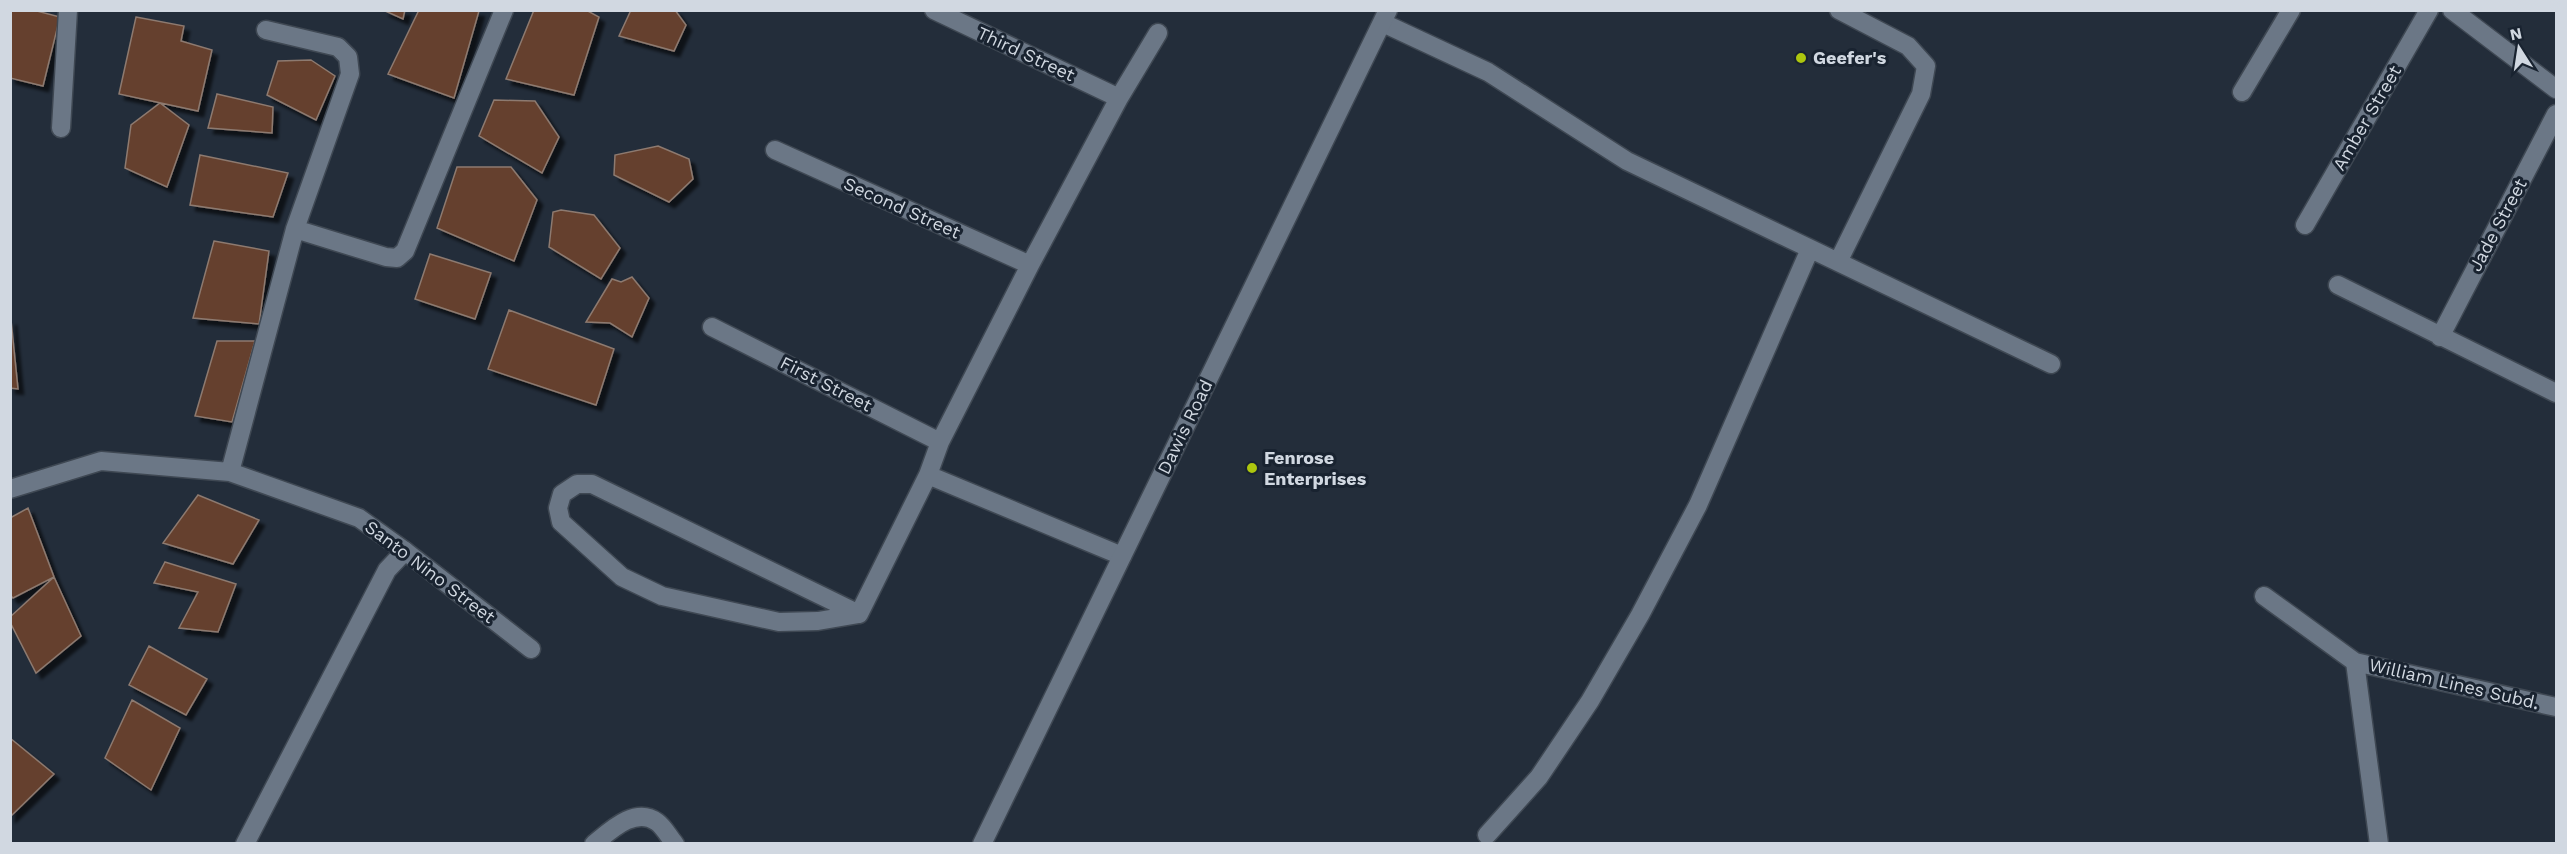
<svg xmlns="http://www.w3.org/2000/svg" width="2567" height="854" font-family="'Work Sans',sans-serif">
	<defs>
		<filter id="shadow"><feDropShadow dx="5.5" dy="5.5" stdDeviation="1.5" flood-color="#0009"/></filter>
	</defs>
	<rect width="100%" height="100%" fill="#232d3a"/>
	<path fill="#65402d" stroke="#8d7a70" stroke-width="1.5" filter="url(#shadow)" d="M10 10H33L60 17 43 86 10 78Z
		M383 10H405L403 19Z
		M419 10 479 11 454 98 388 74Z
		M534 10H586L599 17 574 95 506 79Z
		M631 10H675L686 25 674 51 619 36Z
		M136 17 184 26 181 41 212 50 198 111 119 94Z
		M311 60 335 76 316 120 267 95 278 61Z
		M217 94 273 107 272 133 208 128Z
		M494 100 535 101 559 137 542 173 479 136Z
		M160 103 189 125 167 187 125 168 131 125Z
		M658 146 689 159 693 179 669 202 614 175 615 155Z
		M200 155 288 173 273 217 190 205Z
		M457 167H511L537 200 514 261 437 228Z
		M561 210 594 215 620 248 601 279 549 247 553 212Z
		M214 241 269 251 259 324 193 318Z
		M430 254 491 273 475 319 415 299Z
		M632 277 649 298 632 337 610 323 586 322 612 279 621 282Z
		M509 310 614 349 596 405 488 369Z
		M10 320H11L18 389 10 388Z
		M217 341H255L232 422 195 416Z
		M198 495 259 520 233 564 163 543Z
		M28 508 54 577 13 598 10 595V518Z
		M165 562 236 584 218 632 179 628 198 592 154 583Z
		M54 577 81 636 36 673 10 622V617Z
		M149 646 207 679 186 715 129 685Z
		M132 700 180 728 151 790 105 758Z
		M10 738 54 774 10 817Z"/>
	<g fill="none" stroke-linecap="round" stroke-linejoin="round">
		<defs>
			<path id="service" d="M245 844 387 570 405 551"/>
			<path id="minor" d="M934 10 1119 98
				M2452 10 2556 89
				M1383 23 1488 72 1627 161 2051 364
				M2242 92 2291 10
				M61 128 68 10
				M775 150 1030 265
				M2305 225 2429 10
				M295 229 386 257 397 258 405 251 504 10
				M1838 262 1921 94 1926 66 1908 46 1839 10
				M2338 285 2556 393
				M712 327 940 442
				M2440 337 2556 114
				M230 472 295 229 350 74 348 57 338 47 266 30
				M928 475 1122 556
				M10 489 101 461 230 472 359 518 405 551 531 649
				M2264 596 2355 662 2556 707
				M859 614 592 484H577L562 494 558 508 561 522 622 577 662 596 779 622 818 621 859 614 928 475 940 442 1030 265 1119 98 1158 33
				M2355 662 2379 844
				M1487 835 1539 777 1590 701 1640 615 1698 505 1810 249
				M594 844C610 831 635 806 657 822 664 827 669 837 675 844"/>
			<path id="tertiary" d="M982 844 1388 10"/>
		</defs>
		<use href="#service" stroke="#3f4853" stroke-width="21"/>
		<use href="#minor" stroke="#3f4853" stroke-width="21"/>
		<use href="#tertiary" stroke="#3f4853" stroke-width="21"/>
		<use href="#service" stroke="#6b7786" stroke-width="18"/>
		<use href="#minor" stroke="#6b7786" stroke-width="18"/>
		<use href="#tertiary" stroke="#6b7786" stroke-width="18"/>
	</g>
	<g fill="#adc60e" stroke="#192330" stroke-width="2">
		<circle cx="1801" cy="58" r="6"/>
		<circle cx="1252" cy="468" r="6"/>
	</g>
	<g text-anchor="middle" stroke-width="6" stroke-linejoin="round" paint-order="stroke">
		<g font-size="18" fill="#d1d8e1" stroke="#192330">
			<text transform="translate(1026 54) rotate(25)" y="6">Third Street</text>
			<text transform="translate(2367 118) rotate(-60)" y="6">Amber Street</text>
			<text transform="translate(902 208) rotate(24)" y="6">Second Street</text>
			<text transform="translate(2498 225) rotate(-62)" y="6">Jade Street</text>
			<text transform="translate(826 384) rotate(27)" y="6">First Street</text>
			<text transform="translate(1185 427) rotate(-64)" y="6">Dawis Road</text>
			<text transform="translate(430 572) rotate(37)" y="6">Santo Nino Street</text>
			<text transform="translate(2454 684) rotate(13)" y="6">William Lines Subd.</text>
		</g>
		<g font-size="18" font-weight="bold" fill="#d1d8e1" stroke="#192330" text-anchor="start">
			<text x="1813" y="64">Geefer's</text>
			<text x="1264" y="464">Fenrose<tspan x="1264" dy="21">Enterprises</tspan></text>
		</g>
	</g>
	<rect width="2567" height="854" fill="none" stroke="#d1d8e1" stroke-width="24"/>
	<g transform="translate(2519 48) rotate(348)" stroke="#192330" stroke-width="4.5" paint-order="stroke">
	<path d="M0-4.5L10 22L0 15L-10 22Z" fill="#d1d8e1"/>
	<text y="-9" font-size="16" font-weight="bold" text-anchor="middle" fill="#d1d8e1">N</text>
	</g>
</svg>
